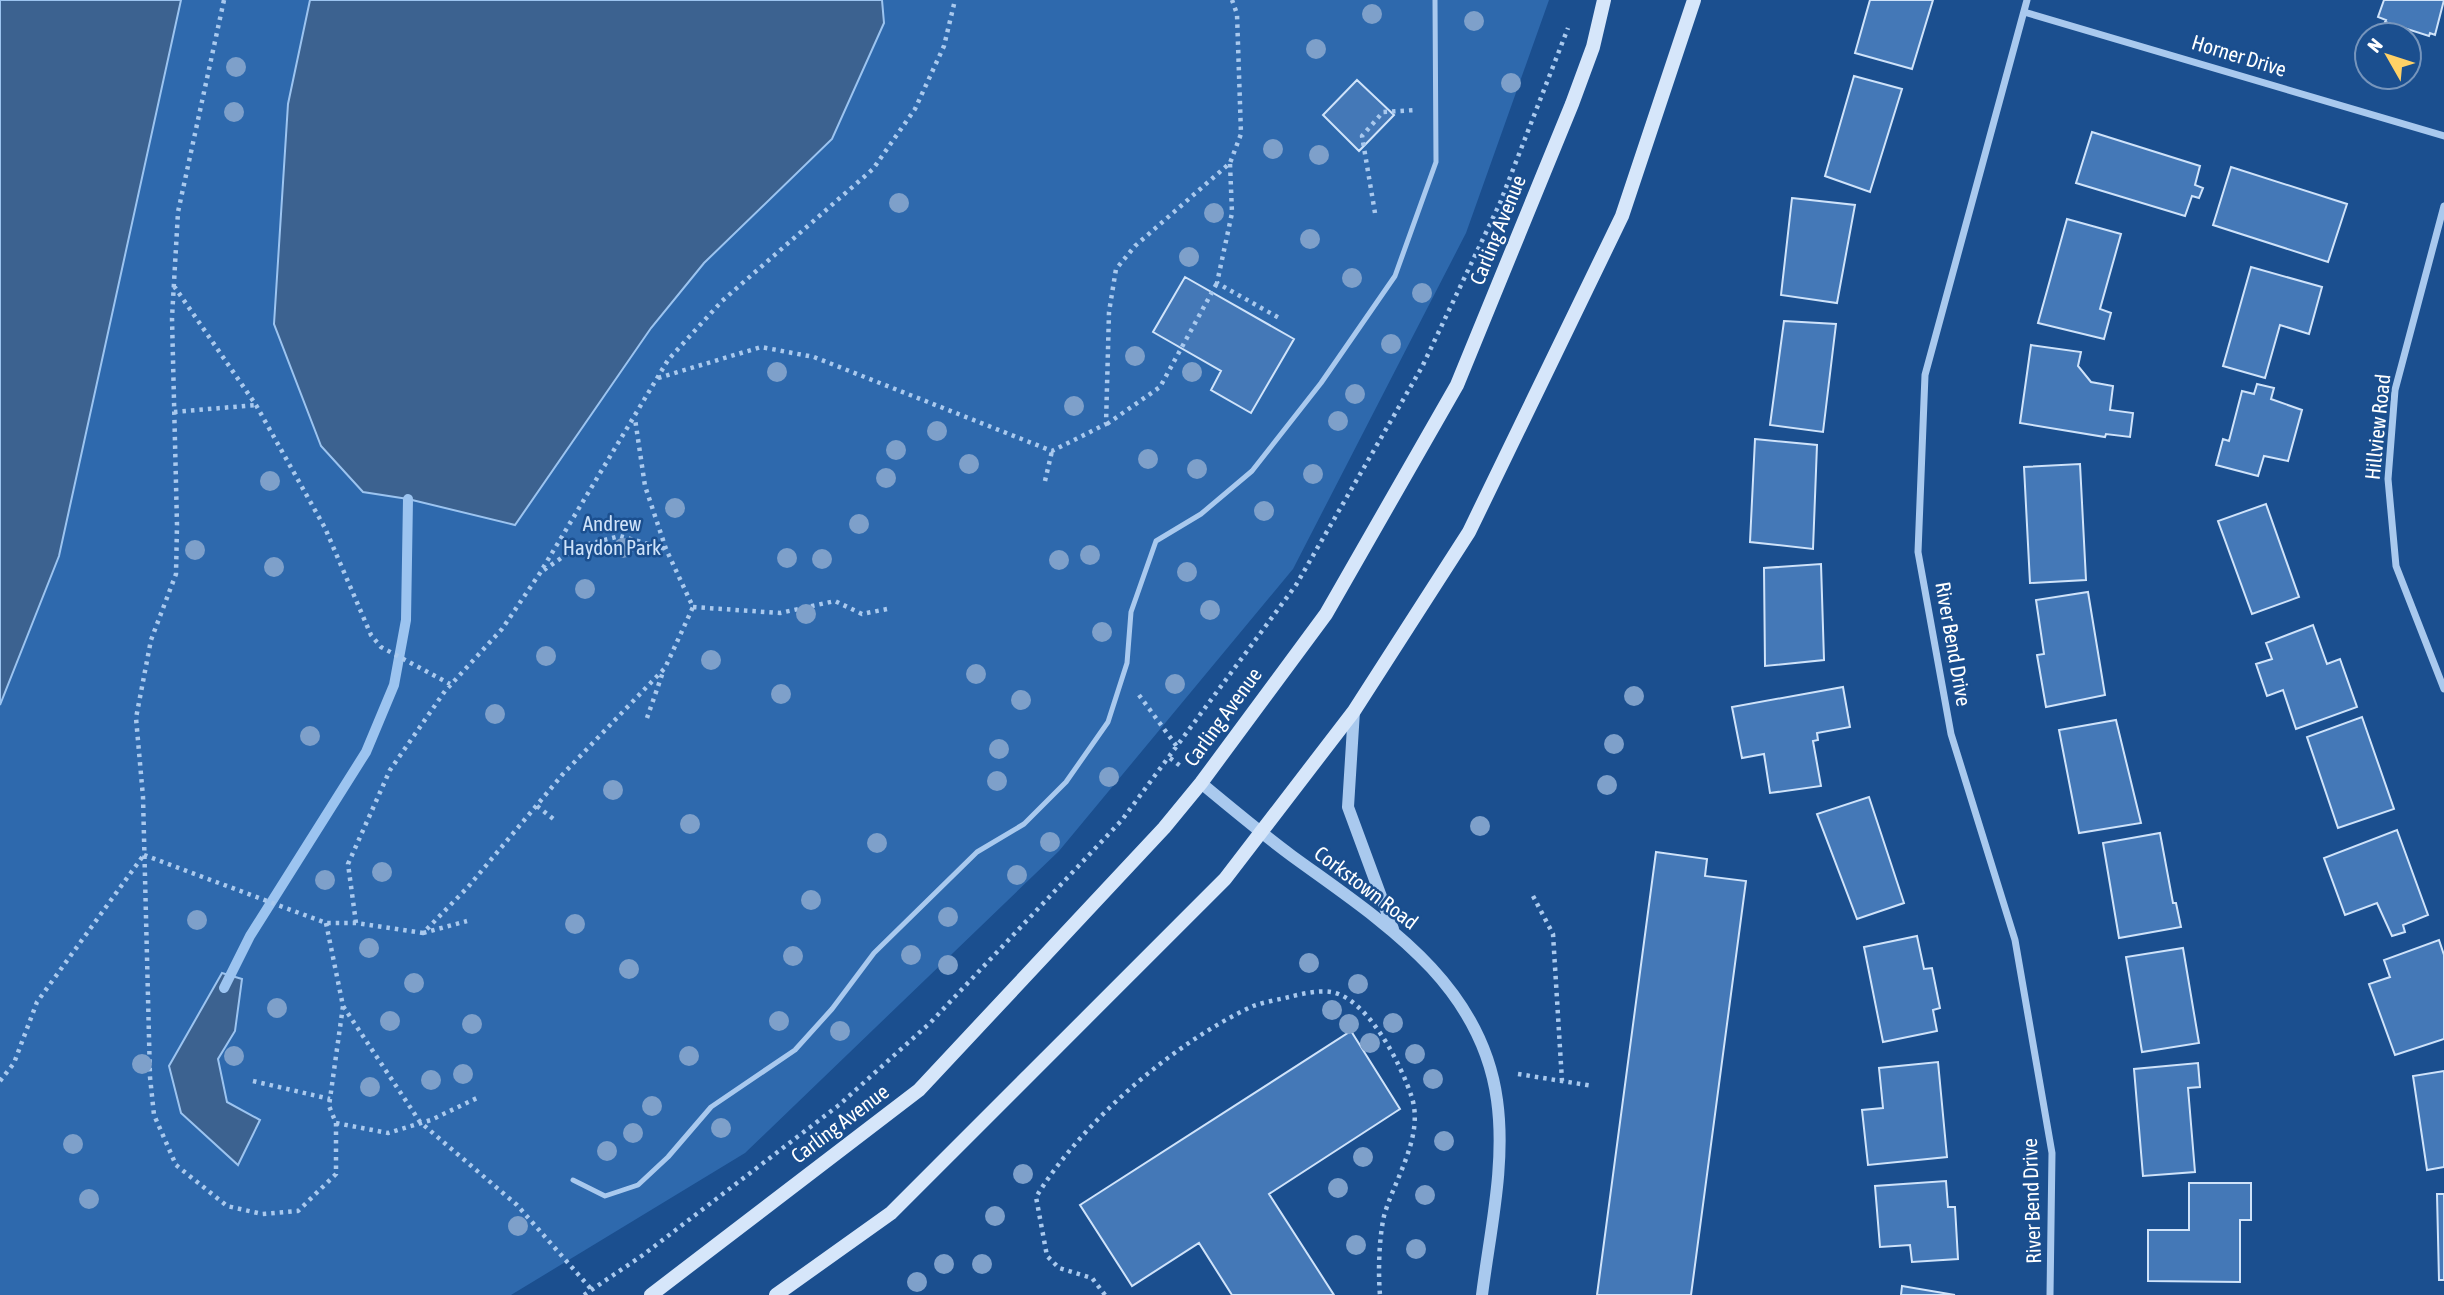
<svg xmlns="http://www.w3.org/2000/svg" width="2444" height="1295" font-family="'Asap Condensed',sans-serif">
	<rect width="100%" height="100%" fill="#1b4f8f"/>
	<path fill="#2e69ad" d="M181 0H1549L1466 233 1293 569 1059 851 745 1153 511 1295H0V705L59 556Z"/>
	<path fill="#3c6290" stroke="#9cc4f0" stroke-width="2" d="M0 0H181L59 556 0 705Z
		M310 0H882L884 23 832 139 704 263 651 328 515 525 408 499 363 492 321 446 274 324 288 104Z
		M222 973 242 979 235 1031 218 1059 227 1102 260 1120 238 1165 181 1113 169 1066Z"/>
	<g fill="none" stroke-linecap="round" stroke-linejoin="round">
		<path stroke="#9cc4f0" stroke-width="10" d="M224 988 250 936 366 752 394 685 406 620 408 499"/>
	</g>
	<path fill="#4478b7" stroke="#cfe3fa" stroke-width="2" d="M1870 0H1933L1912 69 1855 53Z
		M2384 0H2444L2435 35 2430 33 2429 36 2385 22 2386 20 2378 17Z
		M1854 76 1902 89 1870 192 1825 176Z
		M1357 80 1394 115 1359 151 1323 115Z
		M2092 132 2200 166 2195 185 2203 188 2199 198 2192 196 2185 216 2076 183Z
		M2231 167 2347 204 2328 262 2213 225Z
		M1792 198 1855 205 1837 303 1781 295Z
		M2067 219 2121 234 2100 309 2111 313 2104 339 2038 323Z
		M2251 267 2322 287 2309 334 2280 325 2265 378 2223 366Z
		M1185 277 1294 339 1251 413 1211 390 1221 371 1153 332Z
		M1784 321 1836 324 1823 432 1770 425Z
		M2031 345 2081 352 2078 366 2091 382 2113 386 2110 410 2133 413 2130 437 2106 434 2105 437 2020 423Z
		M2257 384 2274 388 2271 399 2302 410 2288 461 2264 456 2258 476 2216 465 2223 439 2229 441 2242 391 2254 394Z
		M1755 439 1817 445 1813 549 1750 542Z
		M2080 464 2086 580 2030 583 2024 467Z
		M2266 504 2299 597 2252 614 2218 521Z
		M1821 564 1824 660 1765 666 1764 568Z
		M2088 592 2105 695 2046 707 2037 655 2044 654 2036 600Z
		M2313 625 2327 664 2340 659 2357 707 2296 729 2283 690 2267 696 2256 664 2272 659 2266 643Z
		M1843 687 1850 727 1817 733 1818 740 1813 741 1821 786 1770 793 1764 754 1742 758 1732 707Z
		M2362 717 2394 809 2338 828 2307 737Z
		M2116 720 2141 823 2079 833 2059 730Z
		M1869 797 1904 903 1857 919 1817 814Z
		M2397 830 2428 915 2403 925 2405 932 2392 936 2377 903 2345 915 2324 858Z
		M2160 833 2173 903H2176L2181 927 2119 938 2103 843Z
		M1656 852 1707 859 1705 876 1746 881 1691 1295H1597Z
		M1917 936 1924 969 1932 968 1940 1008 1933 1010 1937 1031 1883 1042 1864 947Z
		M2439 940 2444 955V1039L2395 1055 2369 984 2390 977 2384 960Z
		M2183 948 2199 1043 2142 1052 2126 957Z
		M1351 1031 1400 1109 1269 1194 1334 1295H1232L1199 1243 1132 1286 1080 1205Z
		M1938 1062 1947 1157 1868 1165 1862 1110 1883 1108 1879 1068Z
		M2198 1063 2200 1087 2188 1088 2195 1172 2143 1176 2134 1069Z
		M2444 1071V1167L2427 1170 2413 1076Z
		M1946 1181 1948 1207H1955L1958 1259 1912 1262 1910 1245 1880 1247 1875 1186Z
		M2189 1183H2251V1220H2240V1282L2148 1281V1230H2189Z
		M2437 1194H2444V1280H2439Z
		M1902 1286 1955 1295H1901Z"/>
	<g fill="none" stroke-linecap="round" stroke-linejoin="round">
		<path stroke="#a9c9ee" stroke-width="4.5" stroke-dasharray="3.5 5" stroke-linecap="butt" d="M224 0 178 212 172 318 177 525 176 574 151 640 136 718 143 797 150 1077 154 1115 176 1165 227 1206 262 1214 298 1211 336 1174V1123L329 1106 343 1006
			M1230 164 1232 213 1217 283 1281 319
			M1375 213 1362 136 1383 112 1415 110
			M174 286 256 405 325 528 371 635 381 647 450 684
			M658 378 761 347 814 357 1052 451 1106 424 1109 312 1116 269 1135 246 1230 163 1241 134 1237 14 1232 0
			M174 412 256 405
			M1107 424 1160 387 1217 283
			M1045 481 1052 451
			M544 570 577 547 620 536 666 549
			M693 607 780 613 835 601 862 614 887 609
			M1139 695 1178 748
			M647 718 663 672
			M1170 758 1183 768
			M537 806 556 821
			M144 855 326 923H356L423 933 468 887 563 774 665 668 693 607 666 549 645 486 635 419
			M1533 896 1553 934 1562 1081
			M326 923 343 1006 420 1122 517 1205 592 1290
			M356 923 348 864 390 770 445 691 502 629 540 573 668 360 722 301 873 169 915 109 944 46 955 0
			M423 933 467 921
			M1518 1074 1593 1086
			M0 1081 14 1063 37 1002 143 856
			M253 1081 330 1099
			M336 1123 388 1133 431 1120 477 1098
			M584 1295 643 1255 839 1105 930 1023 1122 820 1296 585 1422 367 1500 203 1568 28
			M1105 1295 1092 1278 1059 1268 1047 1256 1036 1197C1082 1122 1173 1043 1253 1006 1264 1002 1277 1000 1289 997 1301 994 1318 990 1331 992 1368 998 1402 1066 1412 1098 1424 1137 1394 1180 1384 1216 1379 1238 1378 1272 1380 1295"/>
		<path stroke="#a9c9ee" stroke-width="5" d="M573 1180 605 1196 638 1185 668 1157 711 1107 795 1050 832 1009 874 953 977 852 1024 824 1066 782 1108 722 1127 663 1131 612 1156 541 1201 514 1252 471 1321 383 1395 276 1436 162 1435 0"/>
		<path stroke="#a9c9ee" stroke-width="7" d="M2027 0 1925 375 1918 552 1951 734 2015 940 2052 1153 2050 1295
			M2024 12 2444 136
			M2444 206 2395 390 2388 479 2396 566 2444 689"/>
		<path stroke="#a9c9ee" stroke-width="12" d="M1354 711 1348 807 1393 929
			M1201 783C1231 808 1261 833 1292 856 1380 920 1481 982 1497 1100 1506 1164 1490 1231 1482 1295"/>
		<path stroke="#d6e6fa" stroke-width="14" d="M651 1295 919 1090 1164 828 1201 783 1326 614 1457 385 1572 104 1593 47 1604 0
			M776 1295 891 1213 1225 879 1354 711 1469 532 1622 216 1694 0"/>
	</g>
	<g fill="#7ea0ca">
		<circle cx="1372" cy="14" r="10"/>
		<circle cx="1474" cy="21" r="10"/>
		<circle cx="1316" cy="49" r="10"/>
		<circle cx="236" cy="67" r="10"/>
		<circle cx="1511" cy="83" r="10"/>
		<circle cx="234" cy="112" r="10"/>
		<circle cx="1273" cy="149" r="10"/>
		<circle cx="1319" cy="155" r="10"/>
		<circle cx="899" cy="203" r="10"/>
		<circle cx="1214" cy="213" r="10"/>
		<circle cx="1310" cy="239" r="10"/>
		<circle cx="1189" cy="257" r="10"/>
		<circle cx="1352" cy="278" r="10"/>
		<circle cx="1422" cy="293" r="10"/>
		<circle cx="1391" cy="344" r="10"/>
		<circle cx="1135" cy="356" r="10"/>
		<circle cx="777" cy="372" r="10"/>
		<circle cx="1192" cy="372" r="10"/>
		<circle cx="1355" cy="394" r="10"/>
		<circle cx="1074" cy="406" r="10"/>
		<circle cx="1338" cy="421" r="10"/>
		<circle cx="937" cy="431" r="10"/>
		<circle cx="896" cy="450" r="10"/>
		<circle cx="1148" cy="459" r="10"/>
		<circle cx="969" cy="464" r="10"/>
		<circle cx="1197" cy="469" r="10"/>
		<circle cx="1313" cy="474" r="10"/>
		<circle cx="886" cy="478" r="10"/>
		<circle cx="270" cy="481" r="10"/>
		<circle cx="675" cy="508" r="10"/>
		<circle cx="1264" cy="511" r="10"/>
		<circle cx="859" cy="524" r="10"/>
		<circle cx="623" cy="548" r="10"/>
		<circle cx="195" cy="550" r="10"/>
		<circle cx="1090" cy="555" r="10"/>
		<circle cx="787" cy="558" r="10"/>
		<circle cx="822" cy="559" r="10"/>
		<circle cx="1059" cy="560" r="10"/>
		<circle cx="274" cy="567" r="10"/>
		<circle cx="1187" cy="572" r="10"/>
		<circle cx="585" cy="589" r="10"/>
		<circle cx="1210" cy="610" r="10"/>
		<circle cx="806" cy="614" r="10"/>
		<circle cx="1102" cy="632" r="10"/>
		<circle cx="546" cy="656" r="10"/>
		<circle cx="711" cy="660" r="10"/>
		<circle cx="976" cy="674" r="10"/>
		<circle cx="1175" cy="684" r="10"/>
		<circle cx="781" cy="694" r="10"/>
		<circle cx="1634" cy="696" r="10"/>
		<circle cx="1021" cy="700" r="10"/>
		<circle cx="495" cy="714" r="10"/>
		<circle cx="310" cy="736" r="10"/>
		<circle cx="1614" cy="744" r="10"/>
		<circle cx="999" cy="749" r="10"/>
		<circle cx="1109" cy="777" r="10"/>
		<circle cx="997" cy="781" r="10"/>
		<circle cx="1607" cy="785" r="10"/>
		<circle cx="613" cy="790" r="10"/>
		<circle cx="690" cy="824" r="10"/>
		<circle cx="1480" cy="826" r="10"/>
		<circle cx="1050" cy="842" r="10"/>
		<circle cx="877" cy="843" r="10"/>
		<circle cx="382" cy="872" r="10"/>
		<circle cx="1017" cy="875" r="10"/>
		<circle cx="325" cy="880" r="10"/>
		<circle cx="811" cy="900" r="10"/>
		<circle cx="948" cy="917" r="10"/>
		<circle cx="197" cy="920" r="10"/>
		<circle cx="575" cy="924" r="10"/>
		<circle cx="369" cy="948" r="10"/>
		<circle cx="911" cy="955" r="10"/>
		<circle cx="793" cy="956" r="10"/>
		<circle cx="1309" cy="963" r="10"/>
		<circle cx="948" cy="965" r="10"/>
		<circle cx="629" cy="969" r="10"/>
		<circle cx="414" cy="983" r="10"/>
		<circle cx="1358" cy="984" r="10"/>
		<circle cx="277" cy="1008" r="10"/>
		<circle cx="1332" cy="1010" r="10"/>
		<circle cx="390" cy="1021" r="10"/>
		<circle cx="779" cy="1021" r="10"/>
		<circle cx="1393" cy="1023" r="10"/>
		<circle cx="472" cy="1024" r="10"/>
		<circle cx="1349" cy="1024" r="10"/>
		<circle cx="840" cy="1031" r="10"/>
		<circle cx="1370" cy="1043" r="10"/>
		<circle cx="1415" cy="1054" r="10"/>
		<circle cx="234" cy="1056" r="10"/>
		<circle cx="689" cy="1056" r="10"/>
		<circle cx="142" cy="1064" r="10"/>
		<circle cx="463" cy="1074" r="10"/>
		<circle cx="1433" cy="1079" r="10"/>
		<circle cx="431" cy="1080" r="10"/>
		<circle cx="370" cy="1087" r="10"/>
		<circle cx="652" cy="1106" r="10"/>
		<circle cx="721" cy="1128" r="10"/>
		<circle cx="633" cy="1133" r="10"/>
		<circle cx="1444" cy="1141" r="10"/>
		<circle cx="73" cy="1144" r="10"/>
		<circle cx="607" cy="1151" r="10"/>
		<circle cx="1363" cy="1157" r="10"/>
		<circle cx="1023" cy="1174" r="10"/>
		<circle cx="1338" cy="1188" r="10"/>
		<circle cx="1425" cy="1195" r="10"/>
		<circle cx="89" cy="1199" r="10"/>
		<circle cx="995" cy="1216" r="10"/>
		<circle cx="518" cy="1226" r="10"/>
		<circle cx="1356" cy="1245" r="10"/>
		<circle cx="1416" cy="1249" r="10"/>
		<circle cx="944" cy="1264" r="10"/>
		<circle cx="982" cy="1264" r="10"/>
		<circle cx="917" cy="1282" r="10"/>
	</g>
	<g text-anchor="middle" stroke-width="5" stroke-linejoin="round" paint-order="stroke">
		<g font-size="21" fill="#fff" stroke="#1b4f8f">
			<text transform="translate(2239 56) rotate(17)" y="7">Horner Drive</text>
			<text transform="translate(1498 230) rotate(-68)" y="7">Carling Avenue</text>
			<text transform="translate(2378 427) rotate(-84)" y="7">Hillview Road</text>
			<text transform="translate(1953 644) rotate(80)" y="7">River Bend Drive</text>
			<text transform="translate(1223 717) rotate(-54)" y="7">Carling Avenue</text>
			<text transform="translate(1366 888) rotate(37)" y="7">Corkstown Road</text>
			<text transform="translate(840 1124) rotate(-37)" y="7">Carling Avenue</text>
			<text transform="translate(2032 1201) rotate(-92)" y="7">River Bend Drive</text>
		</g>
		<g font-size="21" fill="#cfe3fa" stroke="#1b4f8f">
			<text x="612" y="531">Andrew<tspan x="612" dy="24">Haydon Park</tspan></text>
		</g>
	</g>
	<g transform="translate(2388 56) rotate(309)"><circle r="33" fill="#1b4f8f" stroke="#7695bc" stroke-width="2"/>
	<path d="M0-5L12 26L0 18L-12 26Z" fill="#ffd166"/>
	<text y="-10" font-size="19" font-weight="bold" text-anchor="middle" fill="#ffffff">N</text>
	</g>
</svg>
